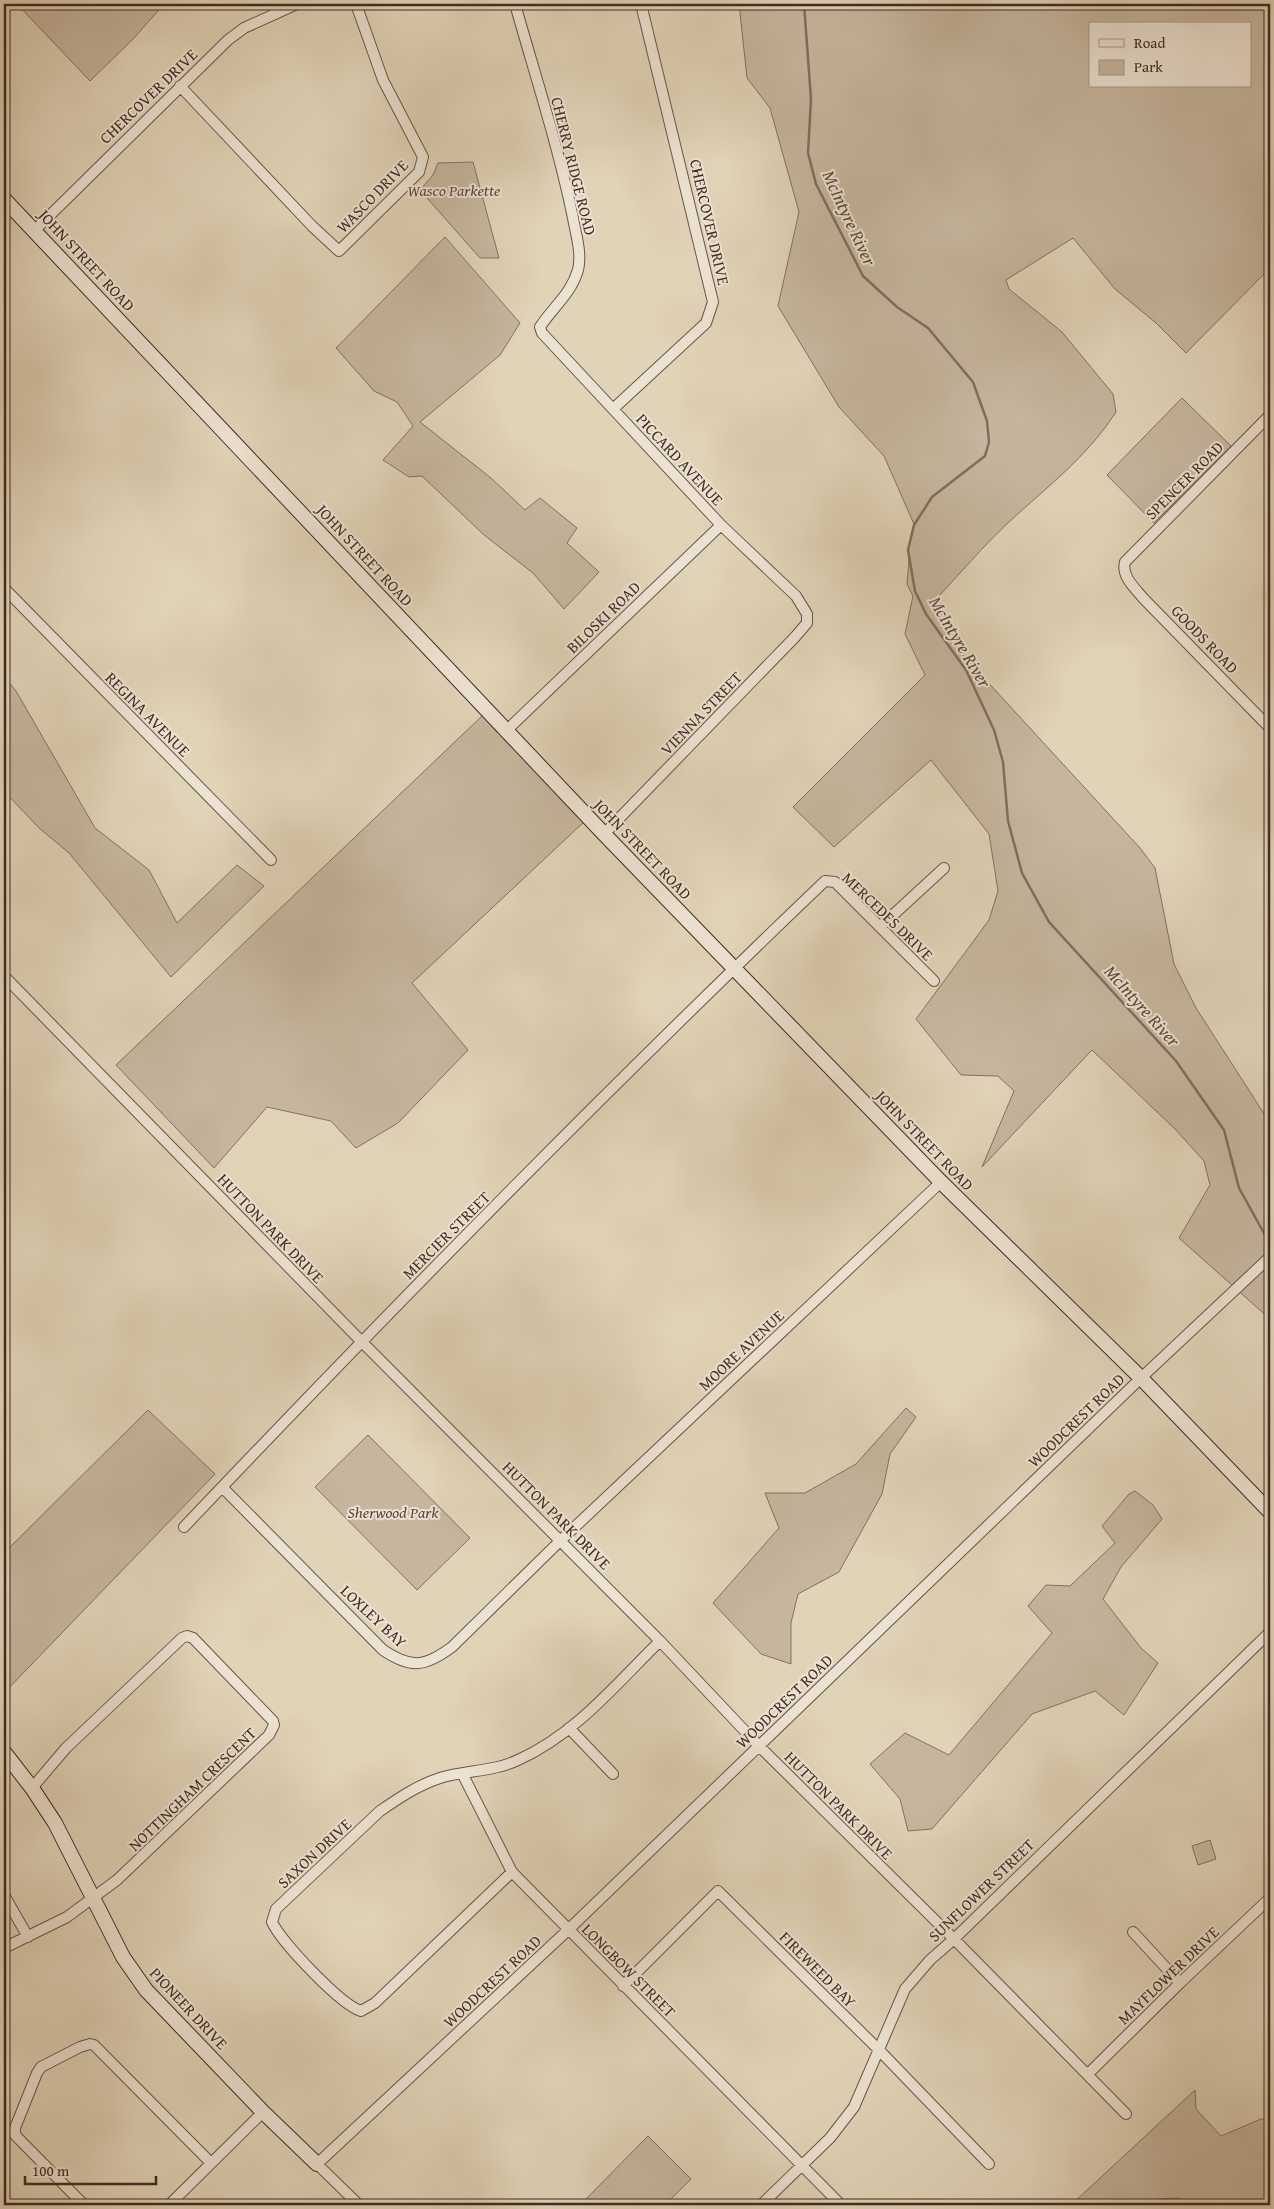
<svg xmlns="http://www.w3.org/2000/svg" width="1274" height="2209" font-family="'Gentium Book Plus',serif">
	<rect width="100%" height="100%" fill="#e1d3b8"/>
	<filter id="stains"><feTurbulence type="fractalNoise" baseFrequency=".004" numOctaves="4"/><feColorMatrix values="0 0 0 0 .2 0 0 0 0 .09 0 0 0 0 .02 0 0 0 .5 -.17"/></filter>
	<radialGradient id="worn" r=".72"><stop offset=".6" stop-color="#630" stop-opacity="0"/><stop offset="1" stop-color="#630" stop-opacity=".3"/></radialGradient>
	<path fill="#c6b69f" stroke="#847062" fill-rule="evenodd" d="M17 4H164L134 38 90 81Z
		M739 4H1270V268L1186 353 1156 323 1115 289 1073 238 1006 280 1009 289 1062 332 1113 394 1116 412C1088 456 1047 487 1009 522 983 546 960 574 935 600L961 653 1140 848 1155 868 1174 964 1196 1008 1270 1123V1319L1179 1238 1210 1185 1204 1161 1176 1130 1092 1050 982 1167 1014 1091 998 1076 961 1075 916 1019 989 920 998 891 989 834 931 760 834 847 793 807 925 675 905 634 913 596 907 584 909 560 908 550 914 524 884 456 839 407 778 306 799 212 770 108 747 78ZM1090 24H1250V86H1090Z
		M473 162 499 258H480L420 190 433 175 438 163Z
		M445 237 520 323 500 355 420 422 491 478 525 510 540 498 577 528 567 543 599 572 564 609 533 573 484 535 422 476 409 477 383 460 413 426 397 402 374 391 336 348Z
		M1182 398 1231 446 1154 523 1107 475Z
		M4 676 16 691 95 828 149 870 177 923 237 865 264 886 171 977 69 853 39 828 4 791Z
		M482 716 585 821 412 983 468 1050 398 1123 356 1148 331 1121 267 1107 214 1168 116 1065Z
		M906 1408 916 1417 890 1454 882 1494 839 1572 798 1594 791 1623V1664L761 1654 713 1603 779 1528 765 1493H805L856 1464Z
		M148 1410 215 1474 4 1693V1553Z
		M368 1435 470 1538 417 1590 315 1487Z
		M1135 1491 1153 1505 1162 1519 1121 1567 1103 1599 1141 1648 1158 1663 1124 1715 1095 1691 1032 1714 932 1829 908 1831 900 1799 870 1764 905 1733 949 1755 1052 1633 1028 1606 1046 1585 1070 1586 1115 1543 1102 1526 1129 1494Z
		M1210 1840 1216 1859 1198 1865 1192 1846Z
		M1195 2090 1196 2109 1221 2136 1261 2119 1270 2120V2205H1195L1177 2198 1158 2199 1150 2205H1071Z
		M648 2136 691 2179 665 2205H580Z"/>
	<g fill="none" stroke-linecap="round" stroke-linejoin="round">
		<path stroke="#816e5f" stroke-width="2.5" d="M804 4 811 99 808 153 816 184 863 276 897 307 928 328 973 382 987 421 989 442 985 456 932 497 914 525 908 550 915 591 926 614 966 670 994 730 1003 762 1008 821 1022 873 1049 922 1176 1061 1224 1130 1239 1188 1270 1244"/>
		<defs>
			<path id="street" d="M515 4C535 75 558 145 573 218 576 235 582 253 578 270 571 294 553 307 540 327L542 333 721 525 796 596 807 614V623L795 637 604 834
				M180 86 312 226 339 251 419 172 423 157 383 80 356 4
				M35 230 228 40 244 28 297 4
				M613 409 706 323 713 302 641 4
				M1270 415 1125 562C1121 576 1135 588 1143 598L1270 728
				M4 588 271 860
				M507 730 721 525
				M880 927 944 868
				M4 976 361 1341 660 1641 759 1746 954 1939 1126 2114
				M222 1487 383 1650C411 1669 425 1667 452 1647L561 1540 941 1182
				M184 1527C393 1307 606 1090 825 881L835 882 934 981
				M569 1728 613 1774
				M463 1775 512 1872 841 2205
				M512 1872 375 2003 361 2011C341 2005 281 1942 272 1922L276 1909 380 1811C399 1798 418 1785 440 1778 465 1770 493 1772 518 1760 575 1735 617 1683 660 1641
				M4 1895 28 1937
				M1133 1932 1180 1983
				M4 1948 67 1917 117 1880 269 1735 274 1725 273 1721 193 1638 187 1636 182 1638 66 1748 32 1788
				M623 1986 718 1891 879 2050 989 2164
				M1088 2074 1180 1983 1270 1898
				M84 2205 15 2135V2128L37 2073 41 2067 80 2047 90 2044 94 2045 211 2163
				M169 2205 263 2112
				M359 2205 317 2164 568 1930 1141 1378 1270 1257
				M761 2205 830 2138 854 2107 905 1989 930 1960 954 1939 1270 1632"/>
			<path id="secondary" d="M4 199 604 834 941 1182 1141 1378 1270 1512
				M4 1752 32 1788 55 1823 123 1957 146 1990 263 2112 317 2164"/>
		</defs>
		<use href="#street" stroke="#695549" stroke-width="12"/>
		<use href="#secondary" stroke="#412b24" stroke-width="16"/>
		<use href="#street" stroke="#ece2d1" stroke-width="10"/>
		<use href="#secondary" stroke="#ece2d1" stroke-width="14"/>
	</g>
	<g text-anchor="middle" stroke-width="4" stroke-linejoin="round" paint-order="stroke">
		<g font-size="16" fill="#412b24" stroke="#ece2d1">
			<text transform="translate(148 96) rotate(-44)" y="6">CHERCOVER DRIVE</text>
			<text transform="translate(574 166) rotate(76)" y="6">CHERRY RIDGE ROAD</text>
			<text transform="translate(372 196) rotate(-46)" y="6">WASCO DRIVE</text>
			<text transform="translate(710 222) rotate(77)" y="6">CHERCOVER DRIVE</text>
			<text transform="translate(87 260) rotate(47)" y="6">JOHN STREET ROAD</text>
			<text transform="translate(680 459) rotate(47)" y="6">PICCARD AVENUE</text>
			<text transform="translate(1184 480) rotate(-45)" y="6">SPENCER ROAD</text>
			<text transform="translate(365 555) rotate(47)" y="6">JOHN STREET ROAD</text>
			<text transform="translate(603 617) rotate(-44)" y="6">BILOSKI ROAD</text>
			<text transform="translate(1205 639) rotate(46)" y="6">GOODS ROAD</text>
			<text transform="translate(701 713) rotate(-46)" y="6">VIENNA STREET</text>
			<text transform="translate(148 714) rotate(45)" y="6">REGINA AVENUE</text>
			<text transform="translate(643 849) rotate(46)" y="6">JOHN STREET ROAD</text>
			<text transform="translate(888 916) rotate(44)" y="6">MERCEDES DRIVE</text>
			<text transform="translate(925 1140) rotate(46)" y="6">JOHN STREET ROAD</text>
			<text transform="translate(271 1228) rotate(46)" y="6">HUTTON PARK DRIVE</text>
			<text transform="translate(446 1235) rotate(-45)" y="6">MERCIER STREET</text>
			<text transform="translate(741 1350) rotate(-43)" y="6">MOORE AVENUE</text>
			<text transform="translate(1076 1420) rotate(-44)" y="6">WOODCREST ROAD</text>
			<text transform="translate(557 1515) rotate(45)" y="6">HUTTON PARK DRIVE</text>
			<text transform="translate(374 1616) rotate(43)" y="6">LOXLEY BAY</text>
			<text transform="translate(784 1701) rotate(-44)" y="6">WOODCREST ROAD</text>
			<text transform="translate(192 1789) rotate(-44)" y="6">NOTTINGHAM CRESCENT</text>
			<text transform="translate(839 1805) rotate(45)" y="6">HUTTON PARK DRIVE</text>
			<text transform="translate(314 1853) rotate(-43)" y="6">SAXON DRIVE</text>
			<text transform="translate(981 1890) rotate(-44)" y="6">SUNFLOWER STREET</text>
			<text transform="translate(818 1969) rotate(45)" y="6">FIREWEED BAY</text>
			<text transform="translate(629 1970) rotate(45)" y="6">LONGBOW STREET</text>
			<text transform="translate(1168 1975) rotate(-44)" y="6">MAYFLOWER DRIVE</text>
			<text transform="translate(492 1981) rotate(-43)" y="6">WOODCREST ROAD</text>
			<text transform="translate(189 2008) rotate(47)" y="6">PIONEER DRIVE</text>
		</g>
		<g font-size="16" font-style="italic" fill="#5c473d" stroke="#ece2d1">
			<text x="454" y="196">Wasco Parkette</text>
			<text x="393" y="1518">Sherwood Park</text>
		</g>
		<g font-size="18" font-style="italic" fill="#5c473c" stroke="#ece2d1">
			<text transform="translate(849 218) rotate(65)" y="6">McIntyre River</text>
			<text transform="translate(960 642) rotate(59)" y="6">McIntyre River</text>
			<text transform="translate(1142 1006) rotate(48)" y="6">McIntyre River</text>
		</g>
	</g>
	<rect width="1274" height="2209" fill="none" stroke="#e1d3b8" stroke-width="20"/>
	<rect x="5" y="5" width="1264" height="2199" fill="none" stroke="#412b24" stroke-width="2.5"/>
	<rect x="10" y="10" width="1254" height="2189" fill="none" stroke="#412b24"/>
	<rect x="1089" y="22" width="162" height="65" fill="#ece2d1" stroke="#a8998c"/>
	<rect x="1099" y="39" width="25" height="8" fill="#ece2d1" stroke="#a8998c"/>
	<text x="1134" y="48" font-size="15" fill="#412b24">Road</text>
	<rect x="1099" y="60" width="25" height="15" fill="#c6b69f" stroke="#a8998c"/>
	<text x="1134" y="72" font-size="15" fill="#412b24">Park</text>
	<path d="M25 2176v8h131v-8" fill="none" stroke="#412b24" stroke-width="2.5"/>
	<text x="32" y="2176" font-size="15" fill="#412b24" stroke="#ece2d1" stroke-width="4" paint-order="stroke">100 m</text>
	<rect width="100%" height="100%" filter="url(#stains)"/>
	<rect width="100%" height="100%" fill="url(#worn)"/>
</svg>
